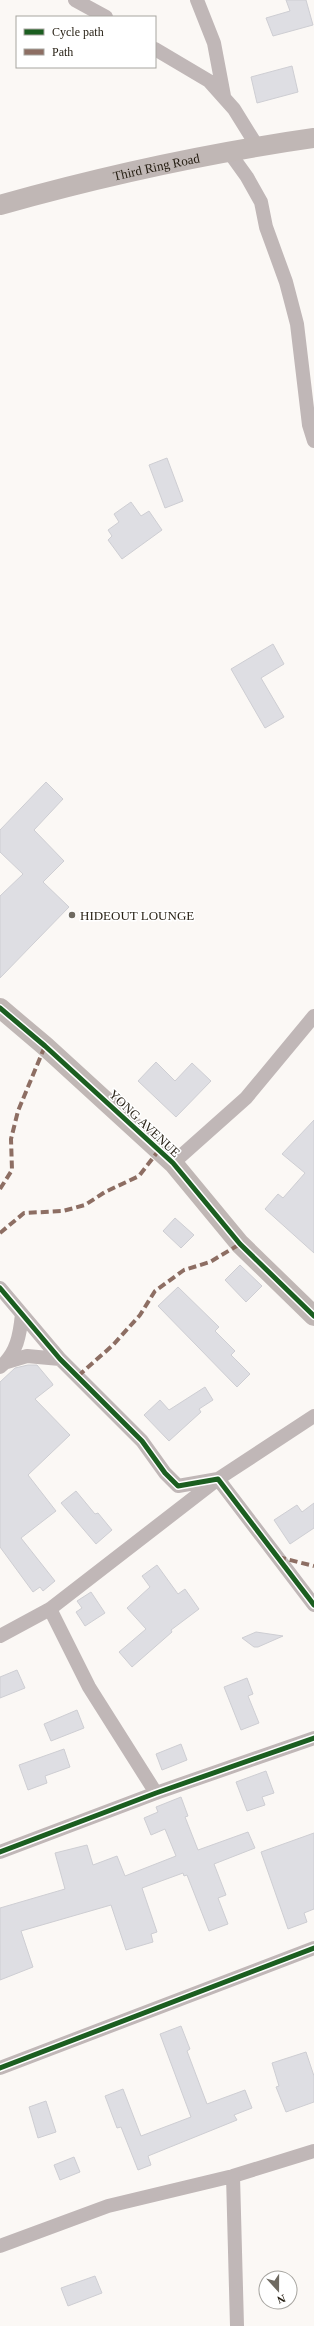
<svg xmlns="http://www.w3.org/2000/svg" width="314" height="2326" font-family="Georgia,serif">
	<rect width="100%" height="100%" fill="#fbf8f5"/>
	<path fill="#dedee3" stroke="#ceced3" d="M286 0H306L313 25 273 36 266 18 290 11Z
		M292 66 298 92 257 103 251 77Z
		M167 458 183 501 165 508 149 465Z
		M131 502 141 516 149 511 162 530 122 559 108 540 112 536 108 530 119 522 114 514Z
		M273 644 284 664 261 678 284 717 265 728 231 669Z
		M46 782 63 799 34 830 64 861 43 882 69 907 0 978V896L23 874 0 852V830Z
		M156 1062 175 1081 192 1063 211 1081 176 1117 138 1081Z
		M314 1120V1253L265 1209 278 1194 283 1198 305 1173 282 1154Z
		M175 1218 194 1235 181 1248 163 1231Z
		M240 1265 262 1286 246 1302 225 1280Z
		M178 1287 219 1327 215 1331 235 1351 231 1355 250 1374 237 1387 158 1306Z
		M28 1365H37L52 1383 53 1385 35 1399 70 1435 28 1475 56 1511 21 1538 55 1581 43 1591 40 1587 33 1592 0 1547V1382L15 1368Z
		M205 1387 213 1400 199 1409 201 1412 169 1441 144 1415 160 1400 169 1410Z
		M76 1491 95 1514 98 1513 112 1530 96 1544 61 1503Z
		M314 1503V1528L290 1544 274 1520 297 1505 302 1512Z
		M157 1565 178 1594 185 1589 199 1609 171 1630 172 1632 132 1667 119 1652 146 1629 127 1608 150 1587 142 1576Z
		M91 1592 105 1613 85 1626 76 1612 82 1608 77 1601Z
		M256 1632 283 1636 258 1647H254L242 1638Z
		M17 1670 25 1688 0 1698V1677Z
		M247 1678 253 1694 248 1696 259 1723 241 1730 224 1687Z
		M77 1710 84 1728 51 1741 44 1724Z
		M181 1744 187 1760 162 1770 156 1754Z
		M64 1749 70 1767 45 1776 47 1783 28 1790 19 1765Z
		M266 1771 274 1793 262 1797 265 1805 247 1811 236 1782Z
		M181 1797 188 1816 185 1817 198 1850 248 1832 255 1848 214 1864 226 1895 218 1898 228 1924 209 1931 187 1875 184 1876 183 1873 142 1888 157 1932 151 1934 153 1942 126 1950 111 1905 21 1931 33 1967 0 1980V1908L65 1889 55 1853 87 1845 93 1865 117 1856 125 1876 176 1856 165 1829 151 1835 144 1818 158 1812 156 1807Z
		M314 1833V1909L304 1913 307 1922 288 1929 261 1852Z
		M181 2026 190 2049 187 2051 207 2104 245 2090 252 2108 234 2115 237 2120 148 2156 151 2165 138 2170 121 2127 117 2128 105 2096 123 2089 141 2136 191 2117 160 2034Z
		M306 2052 314 2076V2102L286 2112 276 2087 279 2086 272 2063Z
		M46 2101 56 2132 38 2138 29 2107Z
		M74 2157 80 2172 60 2180 54 2165Z
		M95 2276 102 2293 68 2306 61 2288Z"/>
	<g fill="none" stroke-linecap="round" stroke-linejoin="round">
		<path stroke="#c0b7b7" stroke-width="14" d="M75 0 106 17
			M197 0 214 43 224 96
			M155 49 209 81 234 109 257 146
			M229 152 247 177 261 202 266 227 286 282 297 324 309 425 314 441
			M173 1163 246 1098 314 1016
			M0 1288 60 1359 142 1441 165 1473 178 1486 218 1479 314 1605
			M7 1362 27 1356 60 1359
			M0 1367C17 1354 20 1334 22 1314
			M50 1609 89 1687 156 1793
			M0 1636 50 1609 218 1479 314 1416
			M0 1852 156 1793 314 1738
			M0 2068 314 1948
			M233 2176 237 2326
			M0 2246 108 2206 233 2176 314 2151"/>
		<g stroke="#c0b7b5" stroke-width="20">
			<path id="s1" d="M0 205C103 176 208 153 314 138"/>
			<path d="M0 1008 45 1046 173 1163 240 1244 314 1316"/>
		</g>
		<path stroke="#8d6e63" stroke-width="4" stroke-dasharray="8 4" stroke-linecap="butt" d="M0 1189 12 1170 11 1139 18 1111 45 1046
			M0 1233 24 1213 63 1211 85 1205 105 1192 139 1176 159 1150
			M78 1376 113 1345 140 1315 155 1291 184 1270 210 1262 240 1244
			M278 1557 314 1566"/>
		<defs>
			<path id="cycleway" d="M0 1008 45 1046 173 1163 240 1244 314 1316
				M0 1288 60 1359 142 1441 165 1473 178 1486 218 1479 314 1605
				M0 1852 156 1793 314 1738
				M0 2068 314 1948"/>
		</defs>
		<use href="#cycleway" stroke="#fff" stroke-width="8"/>
		<use href="#cycleway" stroke="#1b5e20" stroke-width="5"/>
	</g>
	<circle fill="#6f6a61" stroke="#fff" stroke-width="1.5" cx="72" cy="915" r="4"/>
	<g text-anchor="middle" stroke-width="3" stroke-linejoin="round" paint-order="stroke">
		<g font-size="13" fill="#241d11" stroke="#fff">
			<text dy="5" stroke="none"><textPath href="#s1" startOffset="161">Third Ring Road</textPath></text>
			<text transform="translate(145 1123) rotate(43)" y="5">YONG AVENUE</text>
		</g>
		<g font-size="13" fill="#241d11" stroke="#fff" text-anchor="start">
			<text x="80" y="920">HIDEOUT LOUNGE</text>
		</g>
	</g>
	<rect x="16" y="16" width="140" height="52" fill="#ffffff" stroke="#a7a5a0"/>
	<rect x="24" y="29" width="20" height="6" fill="#1b5e20" stroke="#a7a5a0"/>
	<text x="52" y="36" font-size="12" fill="#241d11">Cycle path</text>
	<rect x="24" y="49" width="20" height="6" fill="#8d6e63" stroke="#a7a5a0"/>
	<text x="52" y="56" font-size="12" fill="#241d11">Path</text>
	<g transform="translate(278 2290) rotate(159)"><circle r="19" fill="#ffffff" stroke="#a7a5a0"/>
	<path d="M0-3L7 15L0 10L-7 15Z" fill="#6f6a61"/>
	<text y="-6" font-size="11" font-weight="bold" text-anchor="middle" fill="#241d11">N</text>
	</g>
</svg>
